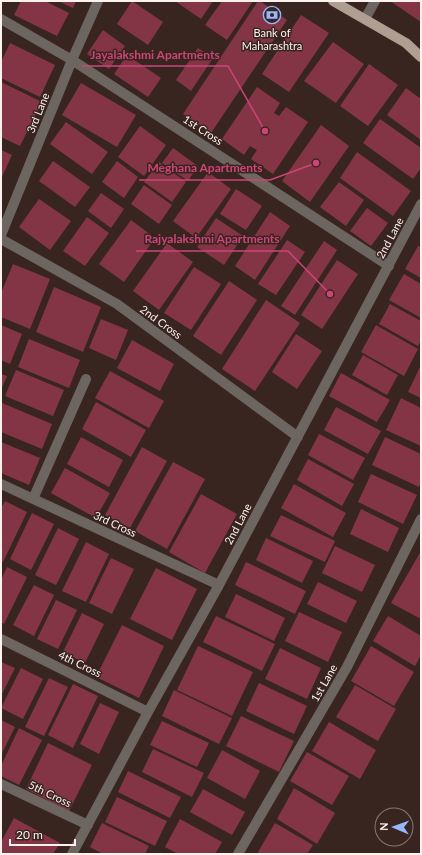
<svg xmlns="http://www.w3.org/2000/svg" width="422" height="855" font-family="Lato,sans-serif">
	<rect width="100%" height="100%" fill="#392520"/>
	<path fill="#833546" d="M21 1H45L69 13 57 36 14 15Z
		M58 1H76L73 8Z
		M132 1 163 22 148 45 117 24Z
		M175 1H213L201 19Z
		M222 1H253L227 40 205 25Z
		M258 1H260L287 20 211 133 183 114Z
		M390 1H421V22Z
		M301 15 329 33 289 92 262 74Z
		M103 30 125 46 109 69 87 54Z
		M333 42 364 64 336 103 304 81Z
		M10 43 55 65 40 97 1 78V62Z
		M198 48 213 58 191 91 176 80Z
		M127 55 161 78 148 97 114 74Z
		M369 64 398 85 368 126 340 106Z
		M1 82 42 102 20 146 1 137Z
		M81 83 136 115 117 147 62 115Z
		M257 87 280 103 274 113 279 116 286 107 308 122 273 174 251 159 257 150 250 146 244 155 222 139Z
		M406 88 421 99V140L387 115Z
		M380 119 421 148V168L413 179 363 143Z
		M66 122 108 152 92 174 50 144Z
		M321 125 349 146 310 202 282 181Z
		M140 126 166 145 144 176 118 157Z
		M173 148 198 166 188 181 162 163Z
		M1 150 12 155 1 179Z
		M357 152 411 191 393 216 340 178Z
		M53 161 90 187 75 207 39 181Z
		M117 161 138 177 124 198 102 182Z
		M159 162 186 182 172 202 144 182Z
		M208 172 231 189 196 238 173 221Z
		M339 182 364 200 346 226 320 207Z
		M144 185 172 205 159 224 131 204Z
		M236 189 262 206 246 230 220 214Z
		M101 193 124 209 111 228 88 211Z
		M39 199 71 221 50 250 19 227Z
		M367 208 388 223 371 246 350 231Z
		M270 212 290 226 255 280 235 266Z
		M87 217 109 233 85 266 63 251Z
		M216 218 243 236 224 265 197 247Z
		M131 220 155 238 124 282 99 264Z
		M287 240 305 252 276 295 258 284Z
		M324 241 337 250 295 315 281 306Z
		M167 243 193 262 159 310 133 291Z
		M418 246 421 247V278L405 269Z
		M337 260 358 274 322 329 301 315Z
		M13 264 50 279 30 329 1 317V293Z
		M194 267 221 284 191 330 164 313Z
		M404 274 421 284V318L389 300Z
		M229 281 257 300 221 355 193 336Z
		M54 287 101 307 83 352 36 332Z
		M266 300 300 323 255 391 222 369Z
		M390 304 421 321V341L418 346 379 324Z
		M101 319 128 330 116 360 89 348Z
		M1 325 22 334 10 364 1 360Z
		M376 325 418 349 404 376 361 352Z
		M296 334 322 351 297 389 272 372Z
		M29 339 80 360 69 388 18 367Z
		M132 340 174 364 160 391 117 368Z
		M363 355 398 375 387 395 352 375Z
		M420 367 421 368V398L408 392Z
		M16 370 64 390 53 416 5 396Z
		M110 371 164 401 149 428 95 398Z
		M341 373 390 400 377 422 329 396Z
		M1 374 7 376 1 390Z
		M401 398 421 408V446L386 430Z
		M96 402 146 430 131 457 82 429Z
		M2 403 52 424 42 449 1 432Z
		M336 407 381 431 368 454 324 430Z
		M319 434 365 458 353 480 308 455Z
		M81 437 123 460 109 487 67 464Z
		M385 437 421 454V482L419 487 372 465Z
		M1 442 40 458 29 485 1 473Z
		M142 447 167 461 130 528 105 515Z
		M308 459 354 484 342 506 297 480Z
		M173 462 205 479 167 549 135 531Z
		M65 468 110 493 96 518 51 493Z
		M371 474 417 495 403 524 358 502Z
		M294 484 346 513 333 537 281 508Z
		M201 494 237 514 205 573 169 552Z
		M5 501 27 512 3 562 1 561V508Z
		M361 509 399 528 388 552 350 534Z
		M32 513 54 524 31 570 10 559Z
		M281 515 335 541 325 562 270 536Z
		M58 528 79 539 56 585 35 575Z
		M266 538 313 561 302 583 256 560Z
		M86 542 109 554 86 602 62 591Z
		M335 546 375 565 362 592 322 573Z
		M421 551V619L391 603Z
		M111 558 134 569 112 614 89 603Z
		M246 562 306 591 295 614 235 585Z
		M7 567 27 577 4 624 1 622V580Z
		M156 568 197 589 172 640 130 619Z
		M318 582 357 601 346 623 307 604Z
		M34 585 54 595 34 636 13 625Z
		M236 594 285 618 274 641 225 617Z
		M56 600 77 610 58 649 37 639Z
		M299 612 342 632 328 662 285 641Z
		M82 613 104 624 85 663 63 652Z
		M216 616 275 644 262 671 203 642Z
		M388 616 421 636V655L415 666 373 641Z
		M122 625 164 646 139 698 96 677Z
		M198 646 253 672 232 716 177 690Z
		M371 646 414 672 394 706 351 681Z
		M280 648 321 668 307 699 265 679Z
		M1 662 15 668 1 696Z
		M21 668 43 679 23 719 1 708Z
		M49 678 68 687 44 736 25 727Z
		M259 683 307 706 294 734 246 711Z
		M73 684 98 696 73 748 48 735Z
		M355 685 396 709 378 741 336 717Z
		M174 690 232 718 219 744 162 716Z
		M100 703 119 712 99 754 80 744Z
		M241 716 294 741 279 772 226 746Z
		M1 720 15 727 1 755Z
		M162 721 209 743 197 767 150 745Z
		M329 722 376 750 360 779 312 751Z
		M19 728 42 740 19 785 1 776V766Z
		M48 743 92 765 69 811 26 789Z
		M153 749 204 773 192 797 142 772Z
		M222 750 260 771 245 799 207 778Z
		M307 752 349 776 332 805 290 781Z
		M128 771 181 797 170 818 118 792Z
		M294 788 335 813 317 844 277 819Z
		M203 789 245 812 232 835 190 812Z
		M117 797 167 821 155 846 105 822Z
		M14 818 60 843 53 854H1V842Z
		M180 819 222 842 215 854H178L165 847Z
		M102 823 149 846 145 854H103L90 847Z
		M275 823 313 845 307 854H261L258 852Z"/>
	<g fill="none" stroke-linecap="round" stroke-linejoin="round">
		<path stroke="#6d655f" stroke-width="10" d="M1 19 72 60 389 266
			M365 19 375 1
			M1 235 72 60 98 1
			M1 239 117 304 298 437
			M1 484 219 585
			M33 499 86 379
			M1 639 148 712
			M1 784 88 825
			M72 854 148 712 219 585 421 204
			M238 854 347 667 421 519"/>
		<path stroke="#af9f92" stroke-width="10" d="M333 1 406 43 421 57"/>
	</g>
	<defs>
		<symbol id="bank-ring" viewBox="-11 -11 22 22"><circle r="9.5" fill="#392520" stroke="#94b7fd" stroke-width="1.5"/><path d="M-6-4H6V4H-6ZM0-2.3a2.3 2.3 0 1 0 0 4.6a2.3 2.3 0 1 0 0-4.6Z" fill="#94b7fd"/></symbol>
	</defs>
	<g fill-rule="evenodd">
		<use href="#bank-ring" x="262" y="5" width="20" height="20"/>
	</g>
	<g text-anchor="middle" stroke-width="3" stroke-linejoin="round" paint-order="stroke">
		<g font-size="11" fill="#fdf2ef" stroke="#392520">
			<text x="272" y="37">Bank of<tspan x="272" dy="13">Maharashtra</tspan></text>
		</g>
		<g font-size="11" fill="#fdf2ef" stroke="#392520">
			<text transform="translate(38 113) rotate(-68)" y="4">3rd Lane</text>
			<text transform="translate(203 130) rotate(33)" y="4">1st Cross</text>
			<text transform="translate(390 238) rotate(-62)" y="4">2nd Lane</text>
			<text transform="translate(161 322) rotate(36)" y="4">2nd Cross</text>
			<text transform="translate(115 524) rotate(25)" y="4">3rd Cross</text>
			<text transform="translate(238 524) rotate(-62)" y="4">2nd Lane</text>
			<text transform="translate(80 664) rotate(26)" y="4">4th Cross</text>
			<text transform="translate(324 683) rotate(-60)" y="4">1st Lane</text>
			<text transform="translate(50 794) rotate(26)" y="4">5th Cross</text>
		</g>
	</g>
	<path fill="none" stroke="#ce4479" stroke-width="1.5" d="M265 131L228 66H82M316 163L270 180H139M330 294L288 251H136"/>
	<g fill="#ce4479" stroke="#392520" stroke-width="1.5">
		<circle cx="265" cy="131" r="4"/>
		<circle cx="316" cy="163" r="4"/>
		<circle cx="330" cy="294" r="4"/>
	</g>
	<g font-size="12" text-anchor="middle" font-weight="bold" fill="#ce4479" stroke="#392520" stroke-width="3" stroke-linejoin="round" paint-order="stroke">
		<text x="155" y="59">Jayalakshmi Apartments</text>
		<text x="205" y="172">Meghana Apartments</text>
		<text x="212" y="243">Rajyalakshmi Apartments</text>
	</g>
	<rect width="422" height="855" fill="none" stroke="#fdf2ef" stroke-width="4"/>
	<g transform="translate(394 827) rotate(272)"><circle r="19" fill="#392520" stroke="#877773"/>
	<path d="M0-3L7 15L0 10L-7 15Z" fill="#94b7fd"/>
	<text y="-6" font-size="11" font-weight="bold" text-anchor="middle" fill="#fdf2ef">N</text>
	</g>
	<path d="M10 839v6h65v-6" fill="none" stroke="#fdf2ef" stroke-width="2"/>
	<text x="16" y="839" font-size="12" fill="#fdf2ef" stroke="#392520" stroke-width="3" paint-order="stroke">20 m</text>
</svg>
